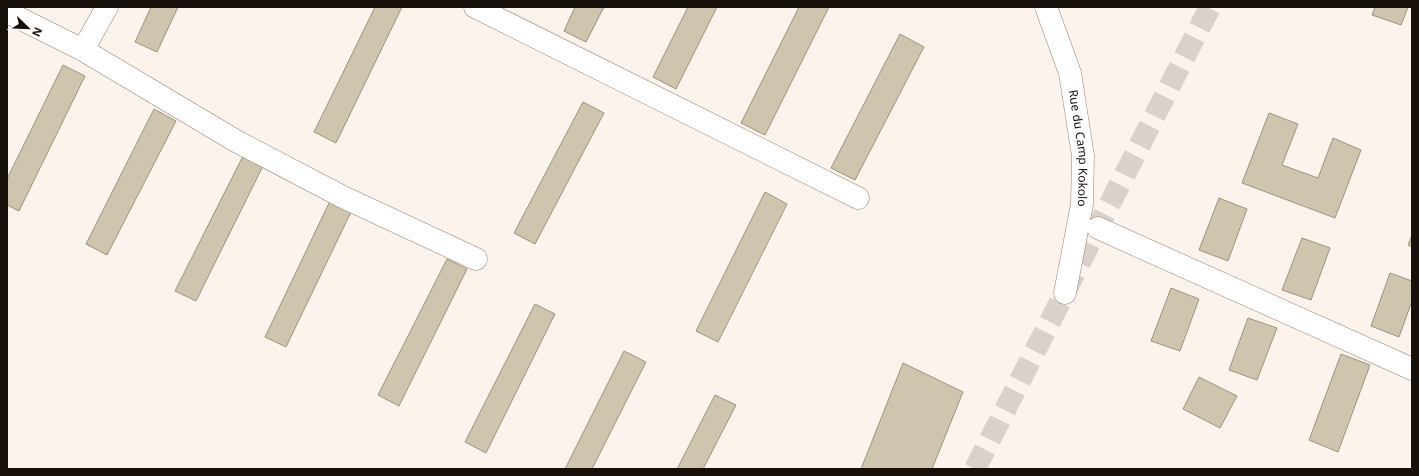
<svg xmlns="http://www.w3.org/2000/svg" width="1419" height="476" font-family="'Noto Sans',sans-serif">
	<rect width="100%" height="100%" fill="#fdf3ed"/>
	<path fill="#cfc5ae" stroke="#9c937c" d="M151 7H178L157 52 135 42Z
		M375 7H402L336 143 314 132Z
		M575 7H604L586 42 564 31Z
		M688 7H717L676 89 653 77Z
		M799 7H829L765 135 741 123Z
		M1375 7H1408L1401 25 1372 15Z
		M900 34 924 47 855 180 831 168Z
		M63 65 85 76 19 211 7 205V179Z
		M583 102 604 113 535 244 514 233Z
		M154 109 176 121 107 255 86 244Z
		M1269 113 1298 124 1282 165 1318 178 1333 138 1361 150 1335 218 1242 183Z
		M244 154 264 164 196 301 175 291Z
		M765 192 787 204 718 342 696 331Z
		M1219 198 1247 209 1228 261 1199 250Z
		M330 201 351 212 286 347 265 337Z
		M1412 235V247L1408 245Z
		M1302 238 1330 248 1311 300 1282 290Z
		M447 259 467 269 399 406 378 395Z
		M1390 273 1412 281V301L1399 337 1371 326Z
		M1171 288 1199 299 1180 351 1151 341Z
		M535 304 555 314 486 453 465 442Z
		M1248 318 1277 328 1257 380 1229 370Z
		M624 351 646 362 592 469H565Z
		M1341 354 1370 365 1338 452 1309 440Z
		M903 363 963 392 932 469H861Z
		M1199 377 1237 396 1220 428 1183 409Z
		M715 395 736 405 703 469H677Z"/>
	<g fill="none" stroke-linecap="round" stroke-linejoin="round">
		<path stroke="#dad1cb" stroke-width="22" stroke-dasharray="22 11" stroke-linecap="butt" d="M975 469 1210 7"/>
		<defs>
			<g id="minor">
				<path d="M475 7 858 198"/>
				<path id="s1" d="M1046 7 1070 73 1083 156 1082 204 1065 293"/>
				<path d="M7 12 83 50 236 141 343 197 476 259"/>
				<path d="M83 50 107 7"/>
				<path d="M1098 228 1412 369"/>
			</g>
		</defs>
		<use href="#minor" stroke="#968073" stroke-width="23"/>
		<use href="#minor" stroke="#fff" stroke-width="22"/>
	</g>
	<g text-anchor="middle" stroke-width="4" stroke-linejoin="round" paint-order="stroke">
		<g font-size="12" fill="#170f0a" stroke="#fff">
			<text dy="4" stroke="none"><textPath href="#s1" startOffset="146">Rue du Camp Kokolo</textPath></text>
		</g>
	</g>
	<rect width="1419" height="476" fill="none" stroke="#170f0a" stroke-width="16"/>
	<g transform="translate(28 28) rotate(113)" stroke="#ffffff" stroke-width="3" paint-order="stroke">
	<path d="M0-3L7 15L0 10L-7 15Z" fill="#170f0a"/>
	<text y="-6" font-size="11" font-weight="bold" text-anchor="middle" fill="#170f0a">N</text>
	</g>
</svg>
